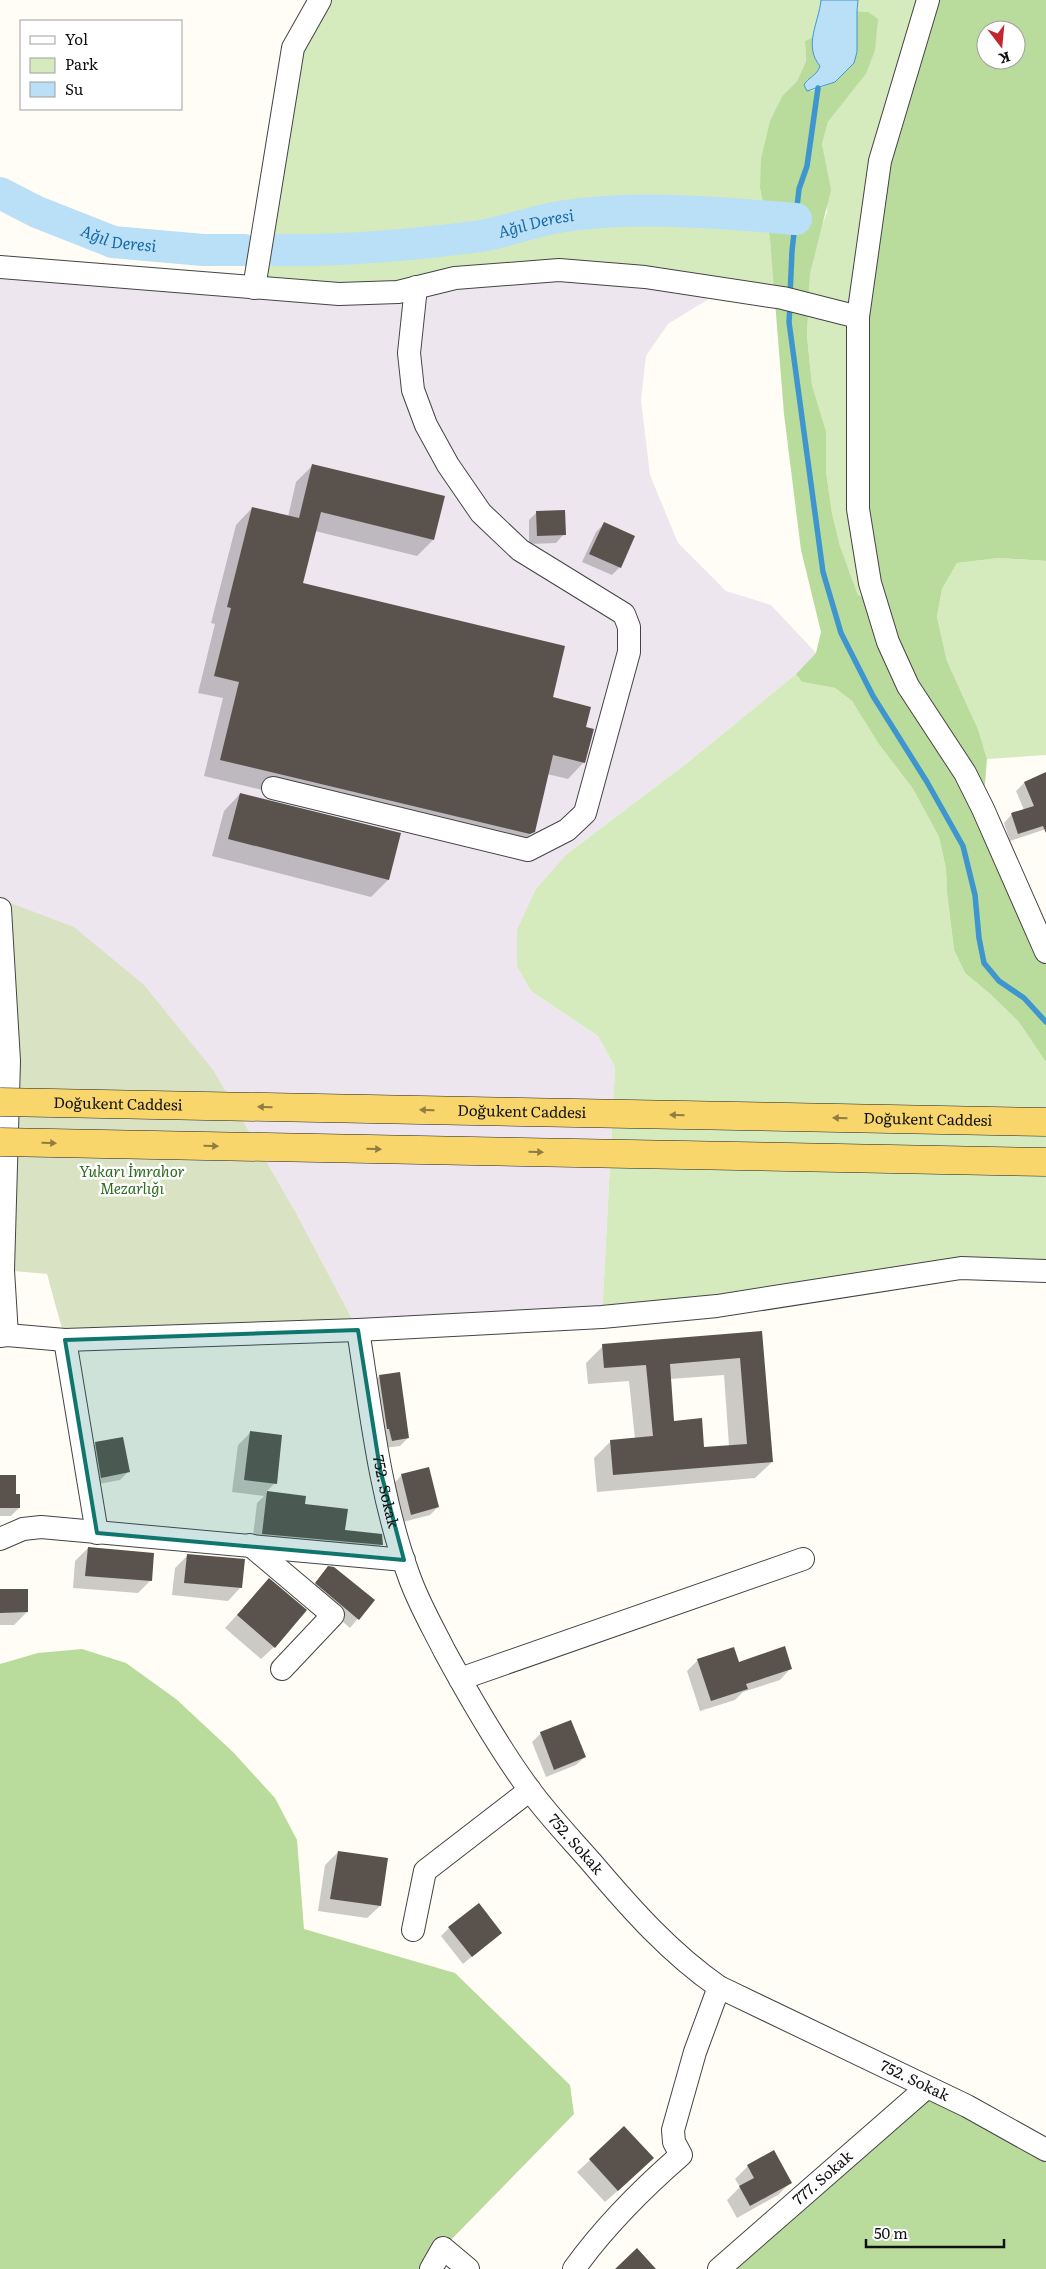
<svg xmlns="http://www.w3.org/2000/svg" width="1046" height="2269" font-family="Literata,serif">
	<rect width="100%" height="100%" fill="#fffdf5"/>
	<path fill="#eee6ef" d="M0 267 131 277 559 270 725 289 668 324 646 356 641 400 650 475 678 543 726 591 771 605 816 653 796 674 687 763 567 854 531 991 598 1036 615 1067 602 1317 358 1330 295 1211 214 1071 0 899Z"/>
	<path fill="#d5ebbd" d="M320 0H821C820 13 815 24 813 37L805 41 806 61 797 81 783 95 760 188 770 239 776 297 645 277 455 278 254 288 293 48Z
		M858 0H928L876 605 858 595 840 546 832 513 826 472V431L812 385 807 336 810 274 820 231 827 212 825 165 822 144 828 122 866 74 868 12 857 11Z
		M999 558 1046 561V755L987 759 978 729 947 661 937 617 942 589 957 563Z
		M796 674 802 682 835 688 852 701 878 743 913 789 939 837 946 869 947 893 954 950 965 973 989 993 1018 1021 1046 1062V1271L1003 1269 602 1317 615 1067 598 1036 531 991 517 966V930L536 889 567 854 687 763Z"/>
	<path fill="#b9dc9c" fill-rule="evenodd" d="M928 0H1046V561L999 558 957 563 942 589 937 617 947 661 978 729 987 759 983 809 1046 952V1062L1018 1021 989 993 965 973 954 950 947 893 946 869 939 837 913 789 878 743 852 701 835 688 802 682 796 674 816 653 821 632 801 550 784 414 770 239 760 188 761 159 770 121 783 95 797 81 806 61 805 41 813 37 812 48 820 66 818 72 806 81 811 91 835 82 849 68 857 52V11L868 12 878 19 875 50 866 74 828 122 822 144 831 190 810 274 807 336 812 385 826 431V472L832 513 840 546 858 595 876 604 857 444 880 161ZM986 30H1016V60H986Z
		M82 1649 126 1663 176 1699 233 1752 275 1798 297 1840 304 1929 455 1973 570 2085 574 2114 443 2248 431 2269H0V1664L38 1653Z
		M929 2093 1046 2150V2269H719Z"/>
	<path fill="#d9e3c4" d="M0 899 74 927 144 985 214 1071 295 1211 358 1330 65 1340 47 1274 3 1270Z"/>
	<path fill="#b9e0f7" stroke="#3f96cf" d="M821 0H858L857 11V52L854 63 835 82 807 91 804 85C808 77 817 76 820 66 803 46 819 22 821 0Z"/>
	<path fill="#0003" fill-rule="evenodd" d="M313 465 433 540 417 556 315 531 302 584 551 698 584 728V762L568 779 547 774 533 831 517 848 512 850 204 776 223 698 198 693 215 624 211 623 236 525 252 508 288 517 296 482Z
		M537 512 564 534 556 543 529 544V520Z
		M604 524 620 567 612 575 582 562 596 532Z
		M1046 773V829L1010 841 1004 823 1012 814 1024 810 1016 791 1024 783Z
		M240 794 400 834 388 880 371 897 212 856 224 811Z
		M761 1332 772 1462 755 1478 597 1492 594 1458 611 1441 635 1439 629 1381 588 1384 586 1363 603 1346ZM724 1375 729 1446 703 1448 673 1422 670 1379Z
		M379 1376 408 1438 400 1446 384 1448 371 1384Z
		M251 1432 275 1483 266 1492 305 1497 304 1506 344 1531 382 1544 371 1555 252 1544 257 1503 264 1496 232 1492 238 1445Z
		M96 1443 128 1472 120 1480 93 1485 87 1451Z
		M428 1469 438 1507 430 1515 403 1522 393 1484 401 1476Z
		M0 1477 15 1495 19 1508 11 1516H0Z
		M88 1548 151 1580 138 1593 73 1588 75 1561Z
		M188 1555 240 1588 228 1601 172 1595 175 1568Z
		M329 1568 373 1600 350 1628 308 1592Z
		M269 1580 274 1647 261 1659 225 1628Z
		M0 1591 27 1612 14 1625H0Z
		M698 1660 738 1663 791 1668 780 1680 743 1692 735 1700 700 1711 687 1671Z
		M541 1733 585 1757 576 1765 546 1777 532 1742Z
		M338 1852 380 1906 367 1918 318 1911 325 1865Z
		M449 1928 500 1933 463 1964 441 1936Z
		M774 2152 791 2182 778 2195 737 2218 727 2200 740 2187 735 2179 748 2166Z
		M590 2160 640 2171 605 2202 577 2172Z"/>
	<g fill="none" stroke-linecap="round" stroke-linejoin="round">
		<path stroke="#3f96cf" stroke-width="5.5" d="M790 296 792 251 799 189 807 166 818 88
			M790 305 789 322 823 572 841 633 873 696 927 782 963 846 975 895 979 938 984 963 999 981 1024 998 1046 1022"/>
		<g stroke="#b9e0f7" stroke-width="32">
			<path id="s1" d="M0 193 37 212 113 242 203 250H244"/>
			<path id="s2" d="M277 250C345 251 413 245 481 236 509 231 537 220 565 216 642 205 719 213 796 219"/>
		</g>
	</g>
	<path fill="#5a524d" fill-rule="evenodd" d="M312 464 445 496 434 540 321 512 303 583 565 646 553 697 591 707 586 727 594 729 585 763 553 755 535 832 530 834 220 760 239 682 214 676 231 608 227 607 252 507 299 518Z
		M565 510 566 535 537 536 536 511Z
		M604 522 635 536 621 568 589 554Z
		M1046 772V833L1043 826 1018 834 1011 813 1034 806 1024 782Z
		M240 793 401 833 389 880 228 839Z
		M762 1331 773 1462 613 1475 610 1440 653 1436 646 1365 604 1368 602 1344ZM740 1358 747 1444 704 1447 702 1418 674 1421 670 1364Z
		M400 1372 409 1438 392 1441 389 1429H387L379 1375Z
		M250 1431 282 1435 277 1484 244 1480Z
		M123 1437 130 1472 101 1478 95 1442Z
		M429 1467 439 1507 411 1515 401 1474Z
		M0 1475H16V1494H20V1508H0Z
		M267 1491 306 1496 305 1504 348 1509 345 1530 382 1534 383 1545 262 1534Z
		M88 1547 154 1553 152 1581 85 1576Z
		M187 1554 245 1559 242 1588 184 1583Z
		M328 1566 334 1567 375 1600 359 1620 315 1583Z
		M269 1578 307 1610 275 1648 237 1615Z
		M0 1589H28V1612L0 1613Z
		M785 1646 792 1669 746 1684 748 1689 711 1701 697 1659 734 1647 739 1662Z
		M571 1720 586 1757 554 1770 540 1732Z
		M338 1851 388 1858 381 1906 330 1899Z
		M479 1903 502 1933 472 1957 448 1927Z
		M624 2126 654 2158 618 2191 589 2159Z
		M774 2150 792 2183 750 2206 739 2186 754 2178 747 2165Z
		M637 2248 656 2269H615Z"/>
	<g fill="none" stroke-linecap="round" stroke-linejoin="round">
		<defs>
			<g id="minor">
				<path d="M928 0 880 161 858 317V509L870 583 888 642 908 686 965 773 983 809 1046 952"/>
				<path d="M0 267 339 294 398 292 455 278 559 270 645 277 783 298 858 317"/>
				<path d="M254 288 293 48 320 0"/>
				<path d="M273 788 528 850 567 830 585 813 629 652V627L624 614 520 550 481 513 448 465 426 425 413 390 409 353 416 287"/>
				<path d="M0 909 9 1061 3 1270 7 1335"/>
				<path id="s3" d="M358 1330C371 1412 380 1497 409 1576 418 1602 432 1626 444 1650 470 1698 497 1745 529 1789 548 1815 571 1839 592 1863 631 1909 670 1953 719 1987L967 2106 1046 2150"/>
				<path d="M0 1336 7 1335 65 1340 358 1330 602 1317 717 1306 961 1268 1046 1271"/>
				<path d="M65 1340 97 1533"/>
				<path d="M0 1539 23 1529 41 1527 404 1560"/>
				<path d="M250 1545 333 1615 282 1669"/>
				<path d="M460 1679 803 1559"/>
				<path d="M413 1930 425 1871 530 1790"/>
				<path d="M431 2269 443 2248 468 2269"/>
				<path d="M574 2269C604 2227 642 2189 681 2155L674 2142 673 2130 695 2052 719 1987"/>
				<path id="s4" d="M719 2269 926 2088"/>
			</g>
		</defs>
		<use href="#minor" stroke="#444" stroke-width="24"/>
		<use href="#minor" stroke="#fff" stroke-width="22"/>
		<defs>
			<g id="major-bridge">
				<path id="s5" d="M0 1102 1046 1122"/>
				<path d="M0 1142 1046 1162"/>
			</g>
		</defs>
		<use href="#major-bridge" stroke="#222" stroke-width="29" stroke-linecap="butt"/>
		<use href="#major-bridge" stroke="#f9d66b" stroke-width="28"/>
	</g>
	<defs><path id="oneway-solid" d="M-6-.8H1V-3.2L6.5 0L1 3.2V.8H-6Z" transform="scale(1.25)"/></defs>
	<g fill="#917d42">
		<use href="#oneway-solid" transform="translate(265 1107) rotate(-179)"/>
		<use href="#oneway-solid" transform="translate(427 1110) rotate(-179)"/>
		<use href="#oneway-solid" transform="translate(677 1115) rotate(-179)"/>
		<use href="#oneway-solid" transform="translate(840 1118) rotate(-179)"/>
		<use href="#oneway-solid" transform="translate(49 1143) rotate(1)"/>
		<use href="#oneway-solid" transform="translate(211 1146) rotate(1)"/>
		<use href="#oneway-solid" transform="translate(374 1149) rotate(1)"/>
		<use href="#oneway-solid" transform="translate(536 1152) rotate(1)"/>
	</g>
	<path fill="#0f766e" fill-opacity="0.2" stroke="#0f766e" stroke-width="4" stroke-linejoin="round" d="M358 1330 380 1469 404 1560 97 1533 65 1340Z"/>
	<g text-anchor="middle" stroke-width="5" stroke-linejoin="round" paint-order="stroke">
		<g font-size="15" fill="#111" stroke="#fff">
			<text dy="5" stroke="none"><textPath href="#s5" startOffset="118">Doğukent Caddesi</textPath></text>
			<text dy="5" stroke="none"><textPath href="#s5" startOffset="522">Doğukent Caddesi</textPath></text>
			<text dy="5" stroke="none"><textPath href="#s5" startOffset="928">Doğukent Caddesi</textPath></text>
			<text dy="5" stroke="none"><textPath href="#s3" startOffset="164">752. Sokak</textPath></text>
			<text dy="5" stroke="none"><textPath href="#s3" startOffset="569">752. Sokak</textPath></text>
			<text dy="5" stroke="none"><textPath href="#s3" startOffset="989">752. Sokak</textPath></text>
			<text dy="5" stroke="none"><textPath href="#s4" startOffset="138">777. Sokak</textPath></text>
		</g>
		<g font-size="15" font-style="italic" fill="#2f6b1f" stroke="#fff">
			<text x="132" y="1177">Yukarı İmrahor<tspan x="132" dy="17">Mezarlığı</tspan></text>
		</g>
		<g font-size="16" font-style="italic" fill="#1768a6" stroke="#fff">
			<text dy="6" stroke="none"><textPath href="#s2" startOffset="261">Ağıl Deresi</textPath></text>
			<text dy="6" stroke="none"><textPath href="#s1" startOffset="128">Ağıl Deresi</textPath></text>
		</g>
	</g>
	<rect x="20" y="20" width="162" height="90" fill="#ffffff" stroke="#a0a0a0"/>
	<rect x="30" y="36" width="25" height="8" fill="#ffffff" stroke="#a0a0a0"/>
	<text x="65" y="45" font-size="15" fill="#111111">Yol</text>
	<rect x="30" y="58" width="25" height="15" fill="#d5ebbd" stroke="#a0a0a0"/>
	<text x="65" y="70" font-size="15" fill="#111111">Park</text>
	<rect x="30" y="82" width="25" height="15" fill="#b9e0f7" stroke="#a0a0a0"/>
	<text x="65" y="95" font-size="15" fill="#111111">Su</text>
	<g transform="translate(1001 45) rotate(164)"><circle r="24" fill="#ffffff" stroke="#a0a0a0"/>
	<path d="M0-4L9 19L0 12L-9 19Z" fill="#c4262e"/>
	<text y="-8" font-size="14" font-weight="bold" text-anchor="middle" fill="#111111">K</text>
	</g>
	<path d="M866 2239v8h138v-8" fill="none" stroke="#111111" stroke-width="2.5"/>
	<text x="874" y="2239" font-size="15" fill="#111111" stroke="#ffffff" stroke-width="4" paint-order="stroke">50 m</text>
</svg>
